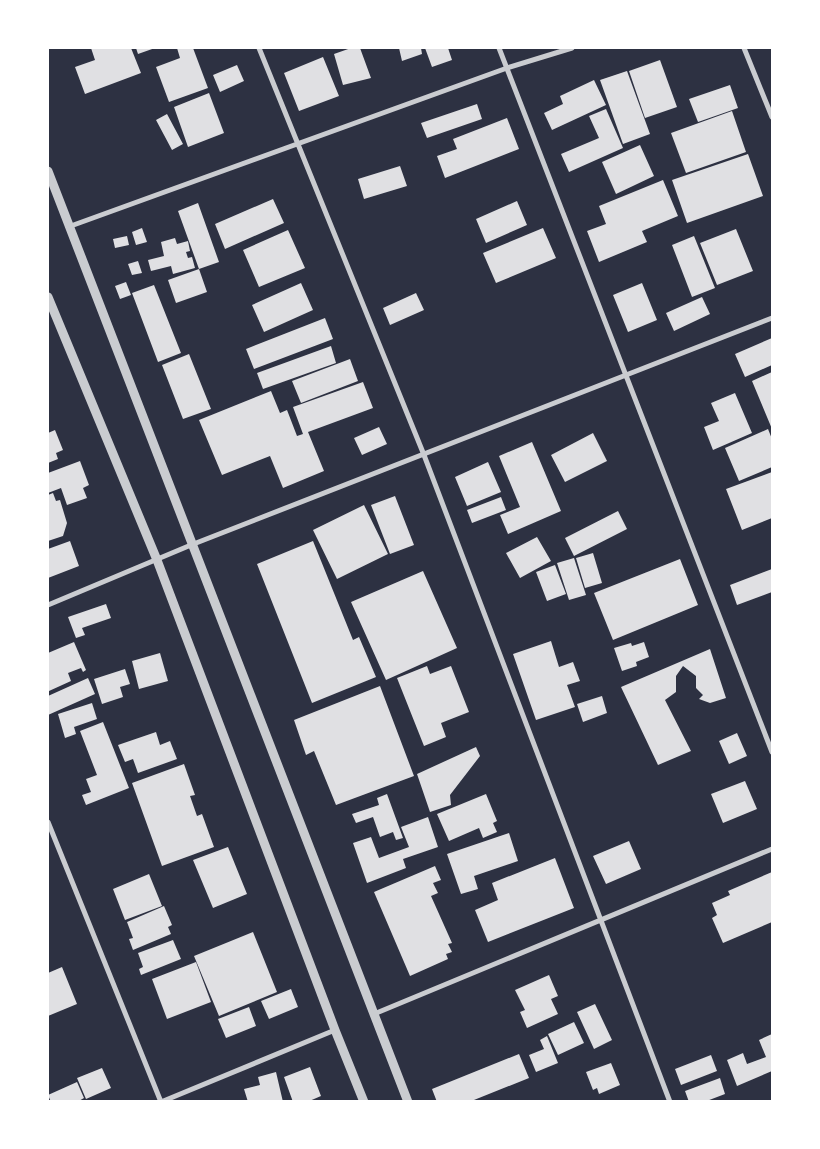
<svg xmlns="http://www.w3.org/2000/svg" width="820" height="1149" font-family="Commissioner,sans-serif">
	<rect width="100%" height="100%" fill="#2d3142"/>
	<path fill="#e0e0e3" d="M91 48H131L141 73 85 94 75 67 95 60Z
		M136 48H155L138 54Z
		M177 48H193L208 88 169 102 156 67 180 58Z
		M351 48H360L371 78 343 85 334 54Z
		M399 48H421L422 54 402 61Z
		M425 48H448L452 60 432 67Z
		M323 57 339 96 299 111 284 73Z
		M660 60 677 107 645 118 629 71Z
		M237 65 244 81 220 92 213 75Z
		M627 71 650 134 623 144 600 80Z
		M594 80 606 105 552 130 544 113 563 104 560 96Z
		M730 85 738 108 698 122 689 99Z
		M209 93 224 133 188 147 174 107Z
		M477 104 482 119 427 138 421 123Z
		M606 109 623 148 569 172 561 154 599 138 589 116Z
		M732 111 746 152 686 173 671 133Z
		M167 114 183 144 172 150 156 120Z
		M507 118 519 149 445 178 437 156 457 149 453 139Z
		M640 145 654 176 616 194 602 162Z
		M748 154 763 196 687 223 672 180Z
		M400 166 407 186 364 199 358 179Z
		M663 180 678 216 642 231 647 242 599 262 587 231 606 224 599 206Z
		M273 199 284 223 225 249 215 224Z
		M517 201 527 225 486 243 476 219Z
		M198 203 219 262 199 269 178 211Z
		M142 228 147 242 136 245 132 232Z
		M543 228 556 258 496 283 483 253Z
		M736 229 753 271 717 285 700 243Z
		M288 230 305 268 259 287 243 250Z
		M127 236 129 245 115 248 113 239Z
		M694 236 715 288 692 297 672 245Z
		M175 238 177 244 188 241 190 251 186 252 188 258 192 257 195 268 173 274 171 266 151 271 148 260 164 256 161 242Z
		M138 261 142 273 132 275 128 264Z
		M199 269 207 292 176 303 168 280Z
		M126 282 131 295 120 299 115 286Z
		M301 283 313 310 264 332 252 305Z
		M642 283 657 320 628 332 613 295Z
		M154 285 181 353 158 362 132 293Z
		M416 293 424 310 390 325 383 308Z
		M702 297 710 314 674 331 666 313Z
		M325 318 333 339 254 369 246 349Z
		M772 338V365L745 377 735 354Z
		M331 346 336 363 263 389 257 373Z
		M189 354 211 409 183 419 162 365Z
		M350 359 358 381 301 403 292 381Z
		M772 372V429L752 381Z
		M363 382 373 408 308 432 324 471 283 488 270 456 222 475 199 420 271 391 280 413 287 410 297 436 303 434 293 407Z
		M735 393 752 433 713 450 704 427 719 421 711 403Z
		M379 427 387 444 362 455 354 438Z
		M768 429 772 439V467L739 481 725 448Z
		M55 430 63 450 56 453 58 459 48 463V433Z
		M593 433 607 461 565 482 551 455Z
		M532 442 561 511 508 534 500 515 520 507 499 456Z
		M80 461 89 485 83 488 87 498 67 505 61 488 48 493V473Z
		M488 462 501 492 467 506 455 477Z
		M772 472V518L742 530 726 489Z
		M53 493 56 501 60 500 67 523 63 536 48 541V495Z
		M395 496 414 545 390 554 371 505Z
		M501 497 506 510 472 523 467 510Z
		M364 505 388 554 337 579 313 530Z
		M618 511 627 529 574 556 565 538Z
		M537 537 551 561 520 578 506 553Z
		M70 541 79 566 48 578V549Z
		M313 541 353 640 359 637 376 677 312 703 257 564Z
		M593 553 602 583 585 588 576 558Z
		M574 558 586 595 569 600 557 563Z
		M680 559 698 605 613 640 594 593Z
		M555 565 566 594 547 601 536 572Z
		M772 569V592L737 605 730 585Z
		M423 571 457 648 386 680 351 602Z
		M106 604 111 618 82 628 85 635 76 638 68 617Z
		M551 641 559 667 573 662 580 681 567 685 575 707 536 720 513 654Z
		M74 642 86 670 83 672 81 668 68 673 71 681 49 691 48 686V653Z
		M644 642 649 657 636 662 637 666 622 671 614 648 631 643 632 646Z
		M710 649 726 698 710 703 699 699 703 695 696 688V676L683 666 676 676V692L665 700 691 751 658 765 621 687Z
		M160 653 168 681 139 689 132 661Z
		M427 666 430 674 451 666 469 712 441 723 446 737 424 746 397 678Z
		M125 669 130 684 120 687 123 697 102 704 94 679Z
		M88 678 95 694 48 715V696Z
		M380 686 414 776 336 805 314 751 306 755 294 720Z
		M602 696 607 713 583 722 577 704Z
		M92 703 97 719 74 727 76 734 65 738 58 714Z
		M103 722 129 788 86 805 82 795 91 792 86 779 97 775 80 731Z
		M156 732 160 745 170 741 177 759 138 773 133 759 125 762 118 745Z
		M737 733 747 756 729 764 719 741Z
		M476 747 480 756 450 795 451 805 430 812 417 774Z
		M184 764 195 795 190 796 197 816 202 814 214 847 162 866 132 783Z
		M745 781 757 809 723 823 711 794Z
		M387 794 403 838 396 840 393 832 380 837 373 817 356 823 352 814 379 805 377 798Z
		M486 794 497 821 493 823 497 832 483 838 479 828 449 841 437 814Z
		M428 817 438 847 403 859 406 868 367 883 353 843 371 837 379 858 409 847 401 827Z
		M509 833 518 861 474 876 478 889 461 894 447 854Z
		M629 841 641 869 606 884 593 856Z
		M228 847 247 894 213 908 193 860Z
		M555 858 574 908 488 942 475 910 498 900 492 883Z
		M435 866 441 880 433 883 438 893 431 896 452 943 448 944 452 952 446 954 448 959 410 976 374 892Z
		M772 872V922L723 943 712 918 717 915 712 903 730 895 728 891Z
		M149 874 162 906 125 920 113 889Z
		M164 906 172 925 168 927 171 934 133 950 129 939 133 938 127 922Z
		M253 932 277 992 219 1016 194 956Z
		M173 940 181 959 141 975 139 969 143 967 138 953Z
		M196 962 211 1002 167 1019 152 979Z
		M62 967 77 1004 48 1016V973Z
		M549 975 558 996 551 999 558 1014 527 1028 520 1012 525 1010 515 990Z
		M291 989 298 1007 269 1019 261 1001Z
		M595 1004 612 1040 594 1049 577 1012Z
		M249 1007 256 1026 226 1038 218 1019Z
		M574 1022 584 1043 558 1055 548 1034Z
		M772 1034V1071L737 1086 727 1060 743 1053 747 1064 766 1057 759 1040Z
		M547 1036 558 1063 536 1072 529 1055 544 1049 540 1040Z
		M519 1054 529 1078 469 1102H437L432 1089Z
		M711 1055 717 1071 681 1085 675 1069Z
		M611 1063 620 1085 599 1094 597 1088 593 1090 586 1072Z
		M310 1067 321 1096 307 1102H293L284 1077Z
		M102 1068 111 1088 86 1099 77 1078Z
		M276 1072 283 1102H248L244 1089 260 1085 258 1077Z
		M720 1078 725 1094 704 1102H689L685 1091Z
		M77 1082 84 1098 77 1102H51L48 1095Z"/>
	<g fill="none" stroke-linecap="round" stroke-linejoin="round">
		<path stroke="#caccd0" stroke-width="5" d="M259 48 424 455 670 1102
			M499 48 772 752
			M744 48 772 117
			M68 227 507 68 572 48
			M48 605 191 545 772 318
			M48 822 161 1102
			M374 1014 772 849
			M161 1102 335 1030"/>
		<path stroke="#caccd0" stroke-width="9" d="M48 171 408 1102
			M48 297 157 560 335 1030 364 1102"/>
	</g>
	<rect width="820" height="1149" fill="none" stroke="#ffffff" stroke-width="98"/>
</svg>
